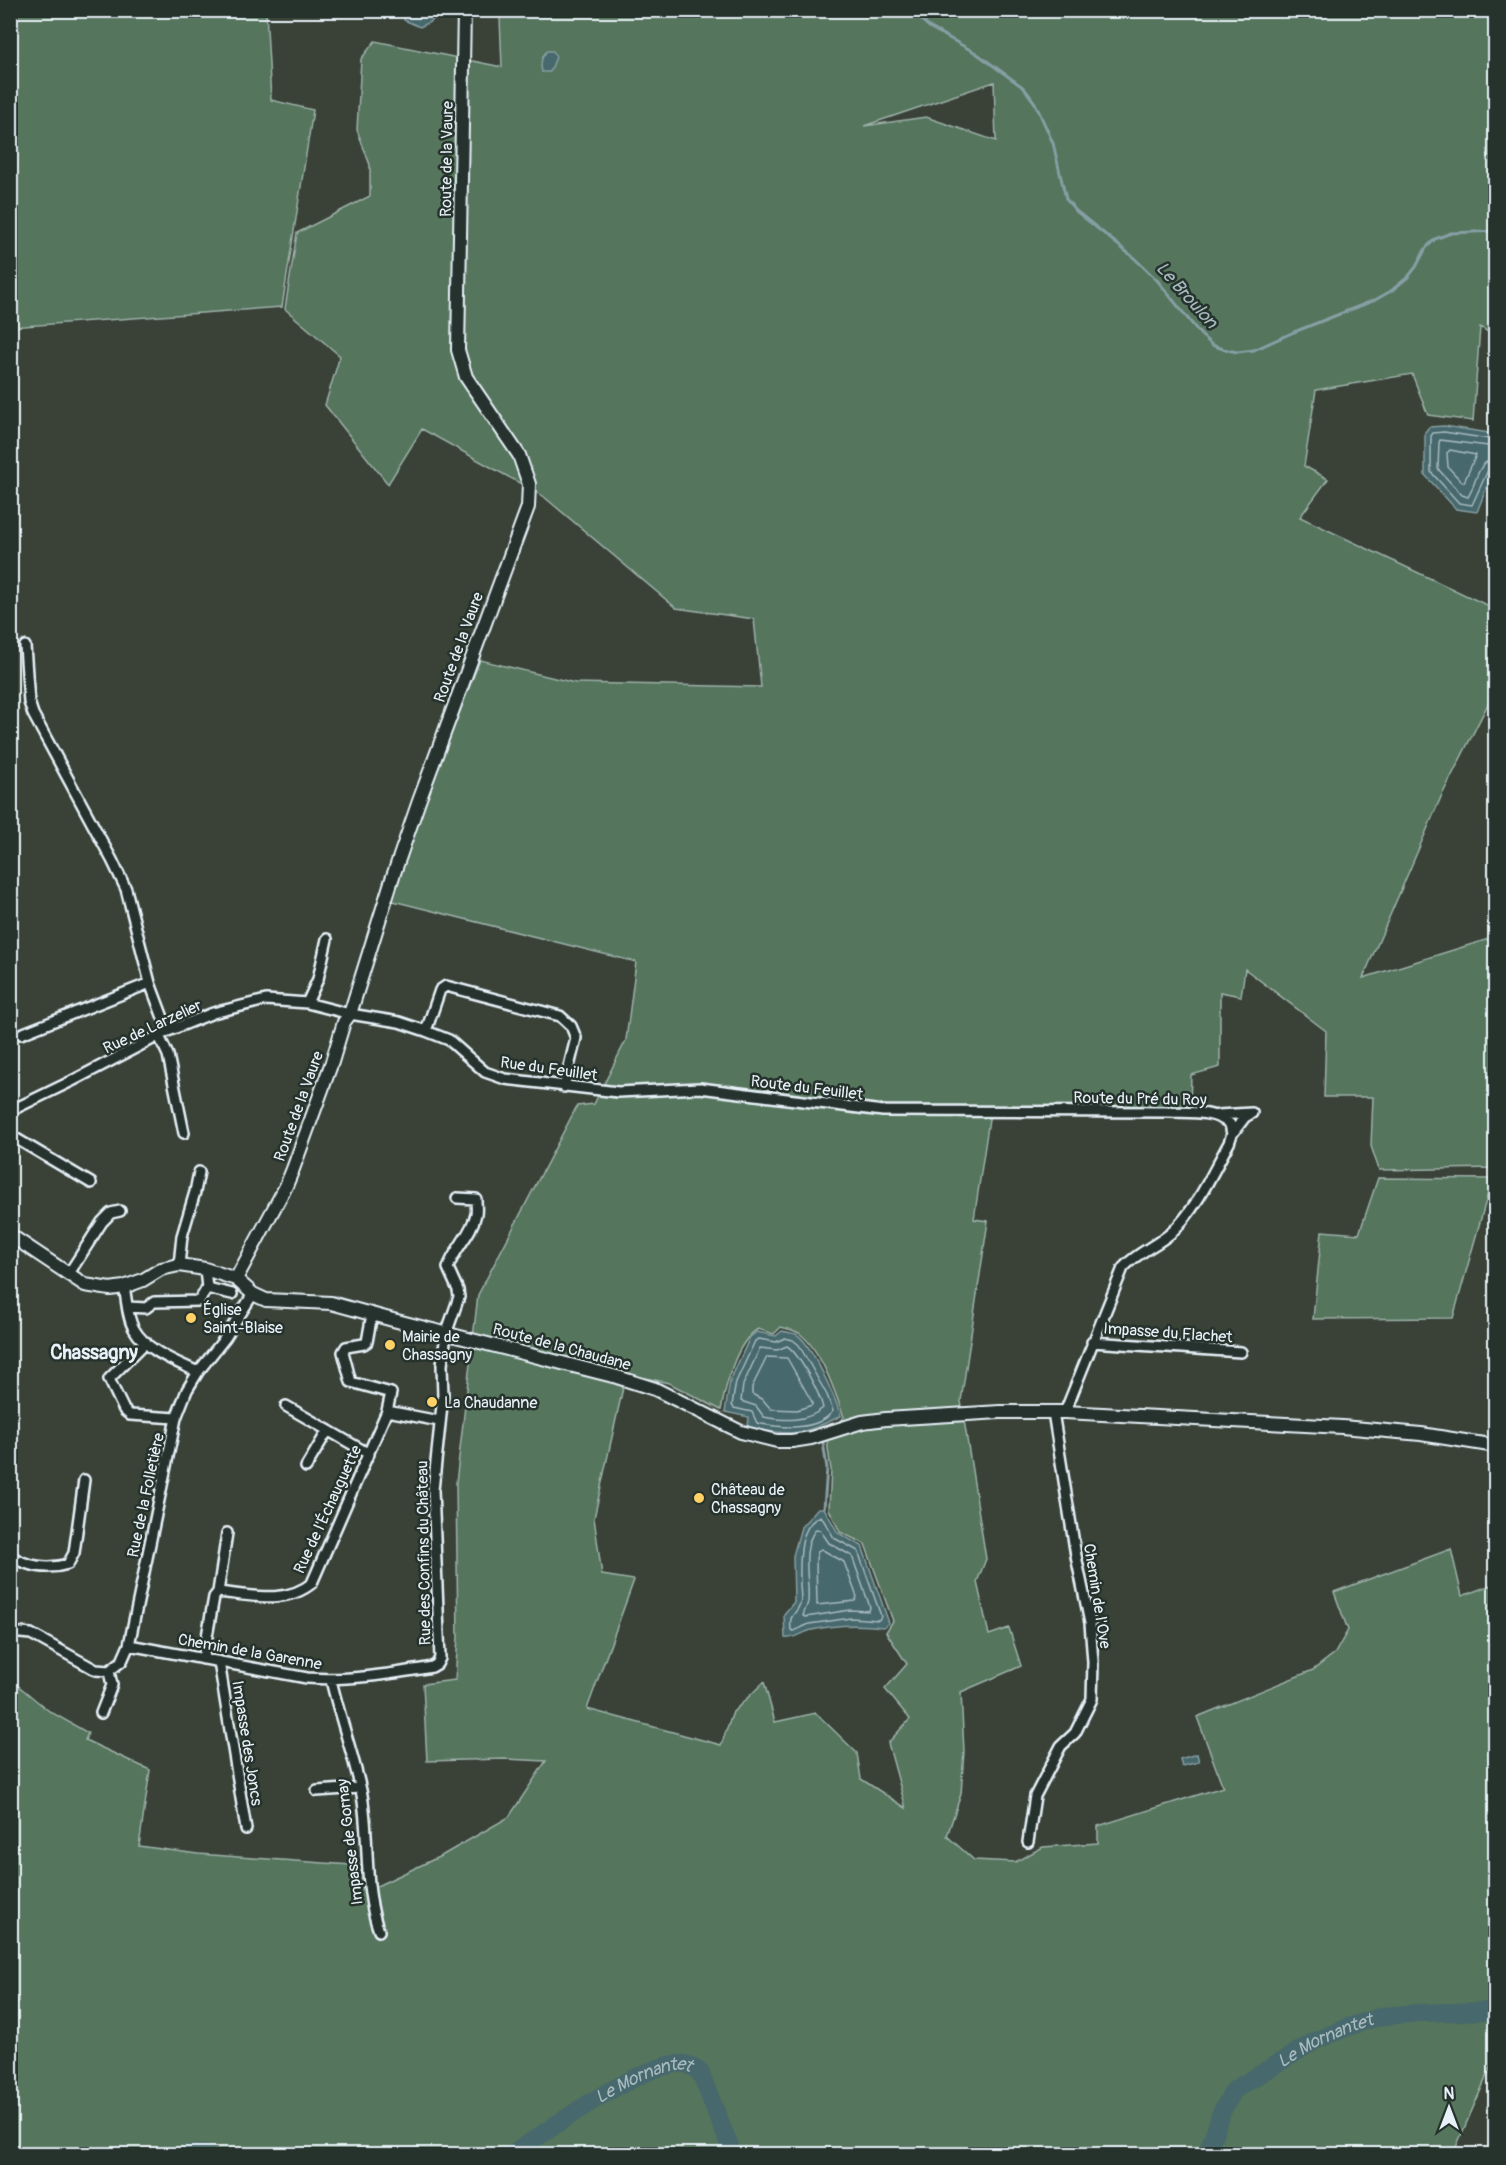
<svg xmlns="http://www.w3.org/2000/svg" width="1506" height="2165" font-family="Pangolin,sans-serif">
	<rect width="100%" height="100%" fill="#3a4238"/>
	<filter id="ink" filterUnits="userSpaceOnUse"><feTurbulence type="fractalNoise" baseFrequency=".0167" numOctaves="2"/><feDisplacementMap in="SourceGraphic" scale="12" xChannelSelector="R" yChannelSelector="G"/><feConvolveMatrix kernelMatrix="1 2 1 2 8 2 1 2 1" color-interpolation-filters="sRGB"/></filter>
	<g filter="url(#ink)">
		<path fill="#54745d" stroke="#9eb2aa" stroke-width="1.5" fill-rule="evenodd" d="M11 11H266L271 100 313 110 282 307 11 327Z
			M485 11H1495V336L1480 327 1473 421 1428 415 1412 374 1316 390 1304 466 1328 479 1300 517 1495 609V690L1441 797 1363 978 1495 937V1168L1379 1170 1371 1146 1373 1097H1324L1326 1031 1245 969 1241 996 1220 992V1067L1191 1075 1190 1109 991 1106 974 1219 988 1221 961 1401 986 1559 977 1582 989 1635 1009 1628 1021 1666 961 1692 964 1751 961 1794 947 1836 974 1860 1015 1862 1043 1847 1098 1843V1826L1223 1787 1197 1717 1313 1670 1335 1653 1348 1630 1334 1592 1451 1549 1462 1596 1496 1583 1495 2057 1453 2154H11L10 1679 49 1711 88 1733 85 1740 150 1770 139 1846 198 1854 365 1866 366 1891 443 1855 509 1817 546 1761 505 1759 427 1761 423 1684 455 1680 458 1637 456 1483 478 1295 577 1106 594 1104 626 1040 636 962 393 901 413 831 480 660 575 683 761 687 754 619 676 608 543 496 422 429 388 484 325 405 340 356 285 309 297 233 370 196V165L357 130 361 59 375 41 502 67 500 18ZM994 82 996 141 926 117 864 126ZM781 1327C787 1329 794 1330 799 1333 821 1349 835 1392 844 1417L827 1441 831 1470 829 1509 840 1532 865 1544 893 1621 886 1632 907 1664 885 1689 910 1719 888 1743 906 1808 861 1779 857 1753 816 1713 775 1722 764 1682 733 1712 721 1745 587 1709 634 1580 602 1575 594 1518 626 1374 669 1383 721 1410C726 1385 735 1343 758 1329L774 1334Z
			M1378 1178 1492 1179 1453 1318 1313 1319 1322 1231 1359 1234Z"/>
		<path fill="#46686c" stroke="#879fa4" stroke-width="1.5" d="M406 10H438V11L432 21 420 27 404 20V12Z
			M547 51H553L556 57 550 72H542C540 64 541 57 547 51Z
			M1444 426 1495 434V466L1477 512 1456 509 1425 475V432L1429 427Z
			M782 1331C786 1332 792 1333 796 1334 812 1343 835 1398 841 1416 801 1435 792 1437 748 1427L749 1417 725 1412 730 1381 750 1337 757 1332 776 1336Z
			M818 1508H824L838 1533 862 1546 889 1623 884 1627C859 1624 836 1624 812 1630 802 1632 795 1640 785 1638L784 1614 794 1602 793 1556 801 1527Z
			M1197 1754 1199 1762 1182 1766 1180 1759Z"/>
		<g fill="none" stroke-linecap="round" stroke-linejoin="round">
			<path stroke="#a7bac0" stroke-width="1.5" d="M1496 440 1444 432 1433 433 1431 436V472L1459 503 1472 505 1488 470 1496 466
				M1496 447 1440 440 1439 443 1438 469 1462 495 1468 497C1477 484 1476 460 1496 459
				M1450 450 1476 455 1464 482 1461 481 1448 467 1447 453Z
				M785 1338 793 1340 799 1345 827 1395 833 1411C817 1432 780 1428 757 1423L752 1412 734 1408 732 1405 736 1382 755 1341 759 1339 776 1342Z
				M787 1346C799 1353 820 1394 823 1408 807 1422 785 1421 764 1417L756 1406 741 1401 743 1385 760 1348 777 1350Z
				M767 1357 787 1358 812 1402V1405L797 1410 771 1409 763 1400 752 1394V1387Z
				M821 1516 834 1538 858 1551 881 1616 879 1620 851 1618 809 1624 794 1631 791 1630C789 1612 795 1617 800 1604 802 1599 800 1590 800 1585 800 1564 797 1525 821 1516Z
				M816 1529 820 1530 829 1543 852 1556 870 1607 869 1611 850 1610 806 1617 803 1616C804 1611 807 1607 808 1602 810 1579 800 1549 816 1529Z
				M821 1549 844 1562 857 1597 855 1601 817 1605 816 1559 818 1551Z"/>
			<path stroke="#879fa4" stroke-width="3" d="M911 10 929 27 976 53 1024 88 1035 103 1053 143 1066 199 1076 211 1133 257 1157 280 1201 335 1212 345 1223 349 1237 352 1254 350 1294 332 1375 300 1391 291 1408 277 1416 267 1426 248 1435 239 1451 233 1496 231
				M823 1442 827 1468 824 1508"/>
			<g stroke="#46686c" stroke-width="18">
				<path d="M188 2154H206"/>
				<path id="s1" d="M513 2154C547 2131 644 2060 684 2064 689 2064 695 2069 700 2072L733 2154"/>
				<path id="s2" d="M1207 2154 1221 2113 1234 2090 1315 2041 1348 2027 1382 2016 1419 2013 1496 2011"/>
			</g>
			<defs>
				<path id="minor" d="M10 14 14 10
					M25 646 29 702 33 714 112 860 126 889 150 983
					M307 1003 318 979 327 939
					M426 1031 440 990 446 986 560 1016 571 1026 576 1038 564 1087
					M21 1034 150 983 168 1031
					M159 1036 168 1055 184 1133
					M10 1111 72 1081 168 1031 213 1013 266 1000 307 1003 350 1014 399 1022 426 1031 449 1040 485 1072 505 1079 618 1092 700 1088 883 1111 1170 1112C1190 1113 1213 1110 1230 1124L1232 1134 1229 1143C1212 1173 1197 1209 1171 1233 1156 1246 1136 1253 1123 1268L1065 1412
					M1218 1115 1252 1113
					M1232 1134 1245 1117 1252 1113
					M10 1135 91 1183
					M179 1265 182 1236 195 1192 199 1172
					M205 1269 207 1288 232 1294
					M68 1275 102 1222 111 1213 120 1211
					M124 1287C127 1300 127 1318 134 1329 146 1351 177 1362 198 1372
					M128 1307 146 1308 154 1302 199 1301 207 1288
					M372 1314 367 1342 364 1344 346 1347 343 1352 351 1382 391 1393 387 1411
					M146 1342 109 1379 124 1410 130 1415 176 1418
					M1092 1342 1241 1352
					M286 1406 369 1454
					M306 1467 328 1430
					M10 1555C26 1567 49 1570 68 1564L74 1553 84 1480
					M218 1592 227 1533
					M10 1632 31 1634 96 1670 109 1671
					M129 1645 307 1678C349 1681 390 1674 432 1667L437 1664 440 1658 433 1490 443 1396 442 1365 446 1334 459 1297 458 1290 448 1268C454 1249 472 1234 476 1214 477 1210 476 1204 476 1199L457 1198
					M203 1659 214 1597 218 1592C249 1595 286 1605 312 1583L387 1411 439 1421
					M219 1662 246 1829
					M331 1680C340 1719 354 1756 362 1795 370 1840 363 1889 379 1931
					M101 1713 112 1685 109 1671 122 1661 129 1645 176 1418 187 1390 198 1372 225 1338 253 1294
					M317 1791 360 1788
					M1028 1842 1035 1796 1061 1746 1075 1733 1092 1699 1093 1662 1090 1623 1076 1556 1053 1412"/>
				<path id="tertiary" d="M10 1235 85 1285 110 1289 124 1287 143 1280 161 1269 179 1265 205 1269 236 1279 253 1294 266 1300 331 1303 393 1320 617 1377 655 1389 741 1432 777 1441H792L811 1438 862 1422 886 1419 1000 1412H1065L1342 1427 1421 1434 1496 1446
					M236 1279 286 1186 293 1169 332 1062 344 1022 350 1014 392 879 419 801 528 507 529 484 519 455 466 377 458 350 464 10"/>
			</defs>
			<use href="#minor" stroke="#e8f1f8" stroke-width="14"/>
			<use href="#tertiary" stroke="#e8f1f8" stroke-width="16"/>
			<use href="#minor" stroke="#26332d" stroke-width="9"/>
			<use href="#tertiary" stroke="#26332d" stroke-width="12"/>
		</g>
	</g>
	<g fill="#ffd166" stroke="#26332d" stroke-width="2">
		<circle cx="191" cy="1318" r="6"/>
		<circle cx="390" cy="1345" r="6"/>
		<circle cx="432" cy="1402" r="6"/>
		<circle cx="699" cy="1498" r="6"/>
	</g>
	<g text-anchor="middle" stroke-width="5" stroke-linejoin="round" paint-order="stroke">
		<g font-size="16" fill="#e8f1f8" stroke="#26332d">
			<text transform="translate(446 159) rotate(-89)" y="6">Route de la Vaure</text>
			<text transform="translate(458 647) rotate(-70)" y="6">Route de la Vaure</text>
			<text transform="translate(152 1026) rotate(-25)" y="6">Rue de Larzelier</text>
			<text transform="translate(549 1068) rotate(8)" y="6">Rue du Feuillet</text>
			<text transform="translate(807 1087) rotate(7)" y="6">Route du Feuillet</text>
			<text transform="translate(1140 1098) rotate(1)" y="6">Route du Pré du Roy</text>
			<text transform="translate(298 1106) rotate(-70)" y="6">Route de la Vaure</text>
			<text transform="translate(1168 1332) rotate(4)" y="6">Impasse du Flachet</text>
			<text transform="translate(562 1346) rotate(15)" y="6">Route de la Chaudane</text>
			<text transform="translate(145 1495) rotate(-78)" y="6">Rue de la Folletière</text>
			<text transform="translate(327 1509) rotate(-65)" y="6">Rue de l'Échauguette</text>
			<text transform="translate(423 1553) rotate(-91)" y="6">Rue des Confins du Château</text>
			<text transform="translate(1098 1596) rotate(81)" y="6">Chemin de l'Ove</text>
			<text transform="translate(250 1651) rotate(10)" y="6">Chemin de la Garenne</text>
			<text transform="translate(248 1743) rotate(81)" y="6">Impasse des Joncs</text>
			<text transform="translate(349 1842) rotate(-97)" y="6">Impasse de Gornay</text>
		</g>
		<g font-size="16" fill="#e8f1f8" stroke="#26332d" text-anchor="start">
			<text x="203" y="1315">Église<tspan x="203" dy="18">Saint-Blaise</tspan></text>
			<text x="402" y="1342">Mairie de<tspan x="402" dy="18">Chassagny</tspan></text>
			<text x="444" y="1408">La Chaudanne</text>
			<text x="711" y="1495">Château de<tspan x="711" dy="18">Chassagny</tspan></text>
		</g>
		<g font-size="18" font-style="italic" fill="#a7bac0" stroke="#26332d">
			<text transform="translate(1187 295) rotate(48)" y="6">Le Broulon</text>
			<text dy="6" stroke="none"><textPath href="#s2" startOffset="174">Le Mornantet</textPath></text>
			<text dy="6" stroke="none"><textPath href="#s1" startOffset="152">Le Mornantet</textPath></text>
		</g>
		<g font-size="20" font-weight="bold" fill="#e8f1f8" stroke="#26332d">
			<text x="94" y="1359">Chassagny</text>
		</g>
	</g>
	<rect width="1506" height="2165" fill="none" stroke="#26332d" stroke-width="36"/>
	<rect x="18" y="18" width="1470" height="2129" fill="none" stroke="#e8f1f8" stroke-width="2" filter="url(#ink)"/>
	<g transform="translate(1449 2108)" stroke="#26332d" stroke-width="4.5" paint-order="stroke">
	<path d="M0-4.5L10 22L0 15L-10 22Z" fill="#e8f1f8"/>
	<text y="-9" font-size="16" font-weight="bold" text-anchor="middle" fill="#e8f1f8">N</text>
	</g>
</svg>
